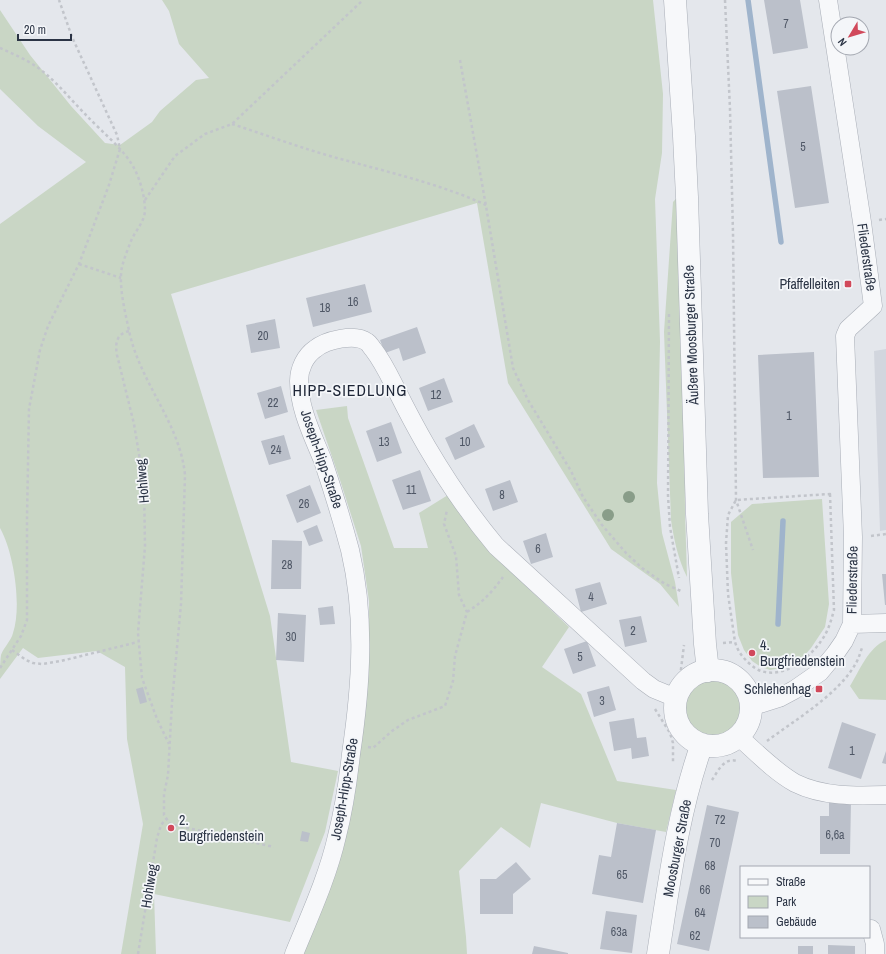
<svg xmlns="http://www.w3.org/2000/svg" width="886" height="954" font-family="'Archivo Narrow',sans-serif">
	<rect width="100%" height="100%" fill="#e4e7ec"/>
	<path fill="#d2d6de" d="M886 349V530L880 531 874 351Z"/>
	<path fill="#c9d6c5" d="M162 0H653L663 94 662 153 655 199 660 342 657 483 662 533 675 582 679 607 660 584 611 549 508 383 477 203 171 294 270 616 291 762 338 771 325 832 290 922 154 894 156 954H121L143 824 127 739 125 667 97 651 38 658 23 648 0 679C0 672 0 661 1 655 4 647 11 641 13 633 22 606 14 553 0 528V224L86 162 38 126 0 89V10L30 55 71 106 105 143 120 145 152 122 160 111 196 80 209 78 179 44 169 11Z
		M683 191 685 511 687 577C678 559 674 540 671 520L664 332 673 202Z
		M347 406 348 418 394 548H428L419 513 448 495 486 548 569 627 542 667 581 694 617 781 676 790 666 832 617 823 541 803 530 848 501 827 459 871 466 937 467 954H303L369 660V601L361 546 340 480 316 410Z
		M822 499 829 604 825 627 811 648 804 656 795 662 782 668 770 670 761 667 752 661 744 650 738 635 731 573V522L752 504Z
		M886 640V700L859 699 850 686C860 670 868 648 886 640Z
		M685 708a28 28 0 1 1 56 0a28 28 0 1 1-56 0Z"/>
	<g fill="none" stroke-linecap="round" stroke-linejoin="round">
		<path stroke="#9fb4cc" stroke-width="5.5" d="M748 0 781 242
			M778 624 783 521"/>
	</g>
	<path fill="#bbc0ca" d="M764 0H800L808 48 773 54Z
		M811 86 829 203 795 208 777 91Z
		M365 284 372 312 313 327 306 298Z
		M275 319 280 348 251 353 246 325Z
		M417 327 426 353 403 361 399 348 385 353 380 340Z
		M814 352 819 477 763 478 758 355Z
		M444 378 453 402 428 411 419 388Z
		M281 386 288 412 265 419 257 393Z
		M391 422 402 453 377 462 366 431Z
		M474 424 485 447 455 460 445 438Z
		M284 435 291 459 269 465 261 441Z
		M420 470 431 501 403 510 392 480Z
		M510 480 518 502 493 511 485 489Z
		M310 485 321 513 297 523 286 495Z
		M317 525 323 541 309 546 303 531Z
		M546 533 553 557 531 564 523 541Z
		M272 540 302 541 301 589H271Z
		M882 574H886V605H885Z
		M600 582 607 604 581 612 575 589Z
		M333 606 335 624 320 625 318 608Z
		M278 613 306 615 304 662 276 660Z
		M641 616 647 642 625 647 619 620Z
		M587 641 596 666 573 674 564 649Z
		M609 686 616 710 594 717 587 692Z
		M143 687 147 702 140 704 136 689Z
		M634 718 637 738 646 737 649 756 632 759 631 748 614 751 609 722Z
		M842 722 876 734 861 779 828 768Z
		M886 751V764L882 763Z
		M829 801H851L850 854H820V816H829Z
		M707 805 739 812 709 951 677 944Z
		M617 823 656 830 643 903 592 894 599 855 611 857Z
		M302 831 310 833 308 842 300 841Z
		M516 862 531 879 513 894V914H480V879H496Z
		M606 911 637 915 632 953 600 949Z
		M828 945 855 946V954H828Z
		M534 946 568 953V954H532Z
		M798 946H813V954H798Z"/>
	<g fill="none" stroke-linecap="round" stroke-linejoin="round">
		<defs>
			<path id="minor" d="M852 624 886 623
				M750 707 779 698 794 690 820 672 835 654 844 641 852 624 853 537 845 336 848 329 873 306 862 222 828 0
				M738 736C756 752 774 771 795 783 823 797 856 796 886 795
				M871 929 875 944V954
				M294 954C310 915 328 876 337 836 344 809 348 781 351 754 361 686 366 618 350 550 342 520 333 491 323 461 313 436 299 409 299 381 299 369 305 356 315 349 326 340 355 333 367 342 370 344 371 347 373 349 383 362 389 375 396 389 406 409 416 428 427 447 447 481 470 515 496 546L643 681 654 689 676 698"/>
			<path id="tertiary" d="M675 0 684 136 687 197 697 514 705 644 708 671
				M675 708a38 38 0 1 1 76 0a38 38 0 1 1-76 0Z
				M658 954C669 884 678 811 702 744"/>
		</defs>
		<use href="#minor" stroke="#a9aeb7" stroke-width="19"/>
		<use href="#tertiary" stroke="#a9aeb7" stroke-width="23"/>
		<path stroke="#c2c5cb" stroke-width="2.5" stroke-dasharray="3 3" stroke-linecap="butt" d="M725 0 730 109 733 233 736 500 753 550
			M0 48C16 55 34 63 47 75 61 87 74 103 87 116 102 132 126 151 135 170 141 182 145 198 145 211 144 223 135 231 131 241 128 249 124 258 122 267 118 286 126 316 130 335 142 385 180 424 185 475L181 604 172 702 168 775 164 794V815L170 824 274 847
			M460 60 486 206 513 368 528 400 571 471 583 497 602 525 626 553 642 568 665 584 681 591
			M232 124C272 137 312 152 352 162 396 174 445 186 486 205
			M145 200 175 156 205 134 232 124 363 0
			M879 220 886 219
			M79 264 121 278
			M669 314 668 496 670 527 679 578
			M129 331C116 334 115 344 117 355L134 424 144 484 145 546 138 633 142 678 157 719 169 744
			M830 494 834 610C831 621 828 632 821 641 807 662 774 685 751 665 743 658 738 652 735 642L728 594 726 543 728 515 736 500Z
			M871 536 886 534
			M467 612C483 602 492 592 503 577
			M723 643 735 642
			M12 650 26 660 33 663 42 664 61 661 138 642
			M0 668 21 636 27 620V518L29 409 40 350 48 326 79 264 109 185 120 149 117 135 72 37 59 0
			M676 680 680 677 684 645
			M655 709 670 733 673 743V764
			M767 741C795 720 839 694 856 663 859 658 860 653 862 648
			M368 747 373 748 392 731 408 720 445 706 453 681 455 656 467 612 459 595 456 556 444 524 447 510
			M712 780C718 771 724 757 737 761
			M138 954 157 838 161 825 166 819"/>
		<use href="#minor" stroke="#f7f8fa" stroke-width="18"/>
		<use href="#tertiary" stroke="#f7f8fa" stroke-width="22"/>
	</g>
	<g fill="#899d89">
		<circle cx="629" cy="497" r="6"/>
		<circle cx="608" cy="515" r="6"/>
	</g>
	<g fill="#d1495b" stroke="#f4f6f9" stroke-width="1.5">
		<rect x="844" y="280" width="8" height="8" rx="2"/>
		<circle cx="752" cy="653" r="4"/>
		<rect x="815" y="685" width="8" height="8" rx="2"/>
		<circle cx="171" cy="828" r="4"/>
	</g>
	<g text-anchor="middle" stroke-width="3.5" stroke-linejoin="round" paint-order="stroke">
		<g font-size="12" fill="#4f5766">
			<text x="786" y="28">7</text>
			<text x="803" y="151">5</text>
			<text x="353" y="306">16</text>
			<text x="325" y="312">18</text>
			<text x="263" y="340">20</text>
			<text x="436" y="399">12</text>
			<text x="273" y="407">22</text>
			<text x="789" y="420">1</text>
			<text x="384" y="446">13</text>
			<text x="465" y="446">10</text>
			<text x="276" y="454">24</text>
			<text x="411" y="494">11</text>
			<text x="502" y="499">8</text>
			<text x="304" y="508">26</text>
			<text x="538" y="553">6</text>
			<text x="287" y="569">28</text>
			<text x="591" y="601">4</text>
			<text x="633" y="635">2</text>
			<text x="291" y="641">30</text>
			<text x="580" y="661">5</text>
			<text x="602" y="705">3</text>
			<text x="852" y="755">1</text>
			<text x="720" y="824">72</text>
			<text x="835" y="839">6,6a</text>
			<text x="715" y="847">70</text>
			<text x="710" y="870">68</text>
			<text x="622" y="879">65</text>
			<text x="705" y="894">66</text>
			<text x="700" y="917">64</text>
			<text x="619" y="936">63a</text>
			<text x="695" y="940">62</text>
		</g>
		<g font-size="14" fill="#2b3445" stroke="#f4f6f9">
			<text transform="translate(867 257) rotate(82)" y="5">Fliederstraße</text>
			<text transform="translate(691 335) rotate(-92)" y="5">Äußere Moosburger Straße</text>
			<text transform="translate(322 459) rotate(71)" y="5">Joseph-Hipp-Straße</text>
			<text transform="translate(142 481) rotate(-95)" y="5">Hohlweg</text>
			<text transform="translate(852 580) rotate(-89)" y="5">Fliederstraße</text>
			<text transform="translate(344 789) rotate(-80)" y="5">Joseph-Hipp-Straße</text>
			<text transform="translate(677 848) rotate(-79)" y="5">Moosburger Straße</text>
			<text transform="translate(149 886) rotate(-81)" y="5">Hohlweg</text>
		</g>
		<g font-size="14" fill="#2b3445" stroke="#f4f6f9" text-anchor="end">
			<text x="840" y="289">Pfaffelleiten</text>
			<text x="760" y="650" text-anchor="start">4.<tspan x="760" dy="16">Burgfriedenstein</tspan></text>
			<text x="811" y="694">Schlehenhag</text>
			<text x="179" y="825" text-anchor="start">2.<tspan x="179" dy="16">Burgfriedenstein</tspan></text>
		</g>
		<g font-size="16" letter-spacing="1" fill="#1d2536" stroke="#f4f6f9">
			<text x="350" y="396">HIPP-SIEDLUNG</text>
		</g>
	</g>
	<rect x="740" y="866" width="130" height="72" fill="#f4f6f9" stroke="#a4a8b1"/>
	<rect x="748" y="879" width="20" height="6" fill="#f7f8fa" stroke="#a4a8b1"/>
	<text x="776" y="886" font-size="12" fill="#2b3445">Straße</text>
	<rect x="748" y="896" width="20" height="12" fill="#c9d6c5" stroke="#a4a8b1"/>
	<text x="776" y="906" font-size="12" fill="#2b3445">Park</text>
	<rect x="748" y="916" width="20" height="12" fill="#bbc0ca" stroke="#a4a8b1"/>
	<text x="776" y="926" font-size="12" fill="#2b3445">Gebäude</text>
	<g transform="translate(850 36) rotate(232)"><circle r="19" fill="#f4f6f9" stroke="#a4a8b1"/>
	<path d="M0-3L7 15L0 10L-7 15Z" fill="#d1495b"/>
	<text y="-6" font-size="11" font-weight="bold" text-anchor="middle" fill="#2b3445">N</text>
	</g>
	<path d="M18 34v6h53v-6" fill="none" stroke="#2b3445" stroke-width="2"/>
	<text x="24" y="34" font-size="12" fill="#2b3445" stroke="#f4f6f9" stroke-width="3" paint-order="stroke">20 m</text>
</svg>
